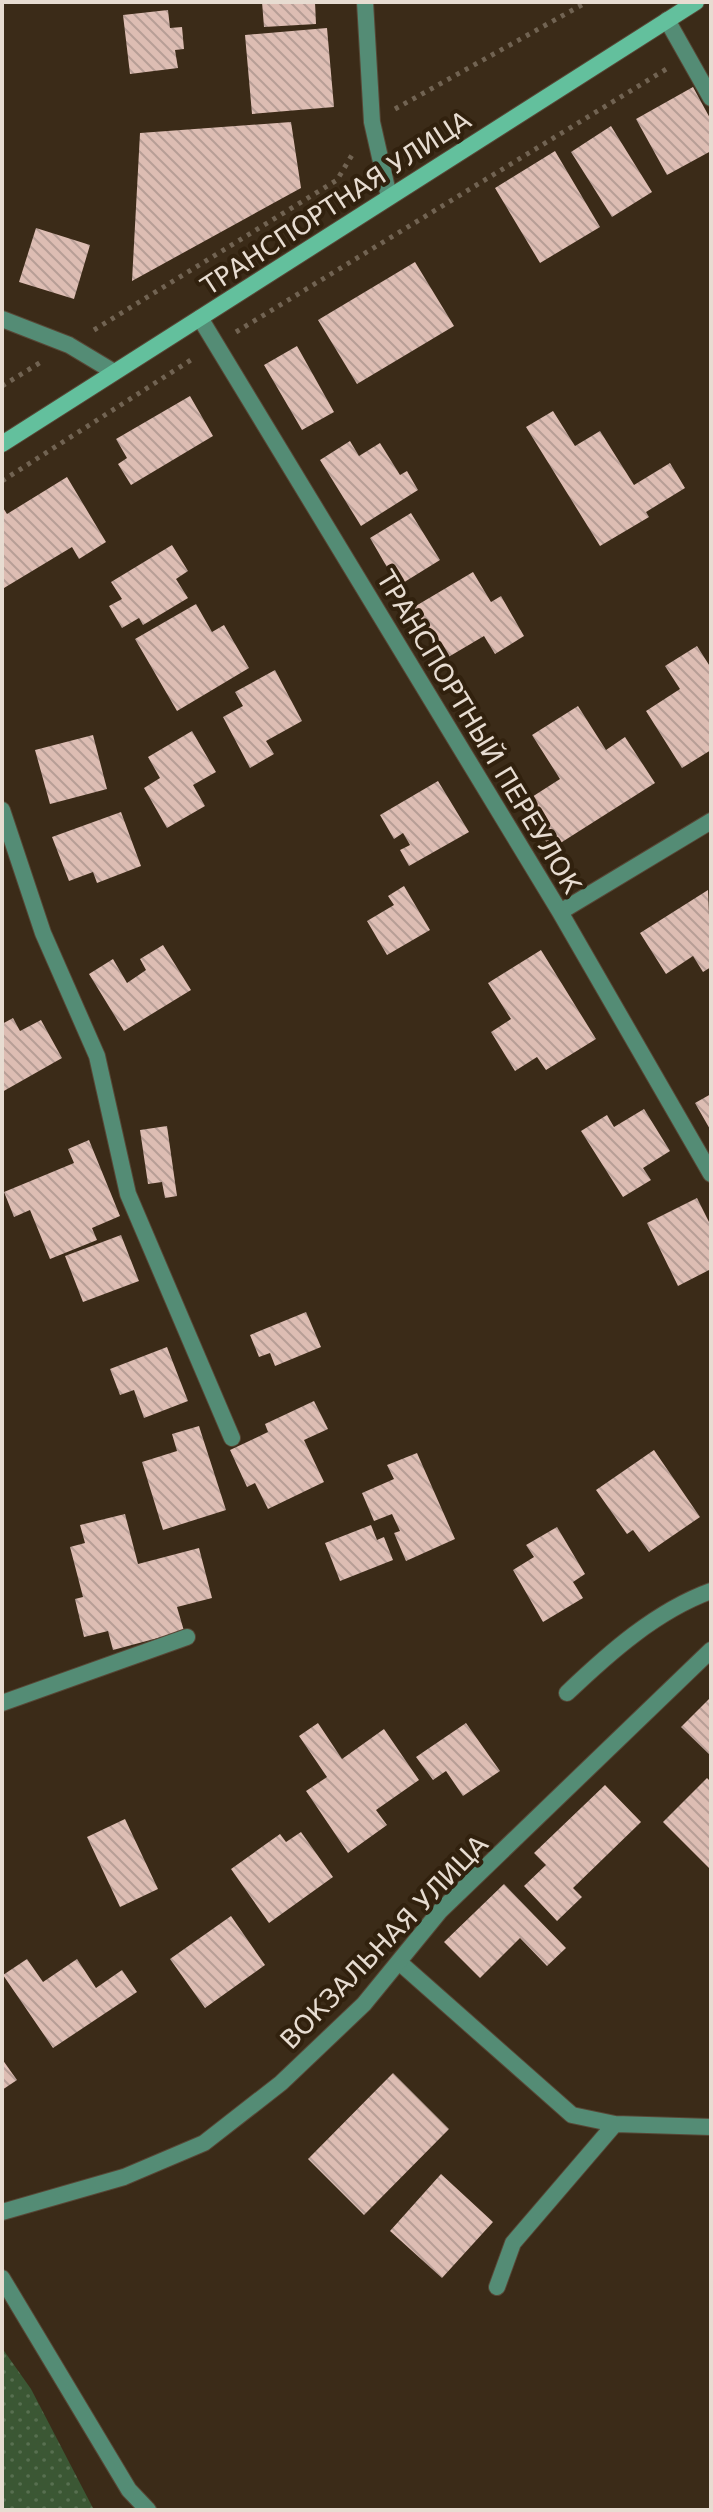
<svg xmlns="http://www.w3.org/2000/svg" width="713" height="2512" font-family="'DejaVu Sans',sans-serif">
	<defs>
		<pattern id="grass-dots" width="8" height="8" patternUnits="userSpaceOnUse" patternTransform="scale(2)"><rect width="8" height="8" fill="#3b5734"/><path d="M2 2h.1M6 6h.1" fill="none" stroke="#576f50" stroke-width="1.8" stroke-linecap="round"/></pattern>
		<pattern id="building-back-hatch" width="6" height="6" patternUnits="userSpaceOnUse" patternTransform="scale(2)"><rect width="6" height="6" fill="#ddbdb3"/><path d="M-1 5l2 2M0 0l6 6M5-1l2 2" fill="none" stroke="#b79e96"/></pattern>
	</defs>
	<rect width="100%" height="100%" fill="#3b2b18"/>
	<path fill="url(#grass-dots)" d="M2 2348 31 2389 94 2510H2Z"/>
	<path fill="url(#building-back-hatch)" d="M262 2H315L316 24 264 27Z
		M168 10 170 28 182 27 184 49 175 50 178 68 130 74 123 15Z
		M327 28 334 107 252 114 245 35Z
		M693 87 711 120V151L667 175 636 119Z
		M291 122 301 188 132 281 140 133Z
		M611 126 652 192 612 217 571 152Z
		M555 151 600 227 540 263 495 188Z
		M36 228 90 245 74 299 19 282Z
		M415 262 454 326 357 384 318 320Z
		M297 346 334 412 302 430 264 365Z
		M190 396 213 436 131 485 118 464 127 458 116 439Z
		M553 411 575 446 600 431 634 485 670 463 685 488 646 512 649 517 600 546 526 427Z
		M350 441 359 456 380 443 400 475 407 471 418 490 361 526 320 460Z
		M67 477 106 542 79 559 72 547 4 588 2 506 7 514Z
		M411 513 440 560 398 586 370 538Z
		M172 545 188 571 176 579 188 598 143 625 139 618 122 628 109 606 122 599 111 582Z
		M473 572 491 602 501 596 524 636 495 654 484 636 445 659 414 607Z
		M196 604 212 632 224 625 249 668 177 711 135 639Z
		M697 646 711 668V750L682 768 646 711 680 689 665 666Z
		M275 670 302 721 266 741 274 754 250 768 223 717 243 706 235 692Z
		M578 706 606 750 625 737 655 783 551 849 521 804 560 779 532 735Z
		M192 731 216 772 193 785 205 806 167 828 144 788 160 778 148 757Z
		M93 735 107 789 50 804 35 750Z
		M438 781 469 832 409 866 400 850 410 845 403 833 394 839 380 815Z
		M121 812 141 866 97 883 93 872 69 881 52 837Z
		M404 886 430 930 387 955 367 921 394 905 388 896Z
		M708 890 711 967 703 972 693 956 666 974 640 933Z
		M163 945 191 990 124 1031 89 974 113 959 127 983 146 970 140 959Z
		M541 950 596 1039 546 1070 537 1057 515 1071 491 1032 511 1019 488 983Z
		M13 1018 20 1031 41 1020 62 1058 2 1092V1024Z
		M711 1094V1131L695 1103Z
		M644 1109 670 1151 643 1168 651 1180 623 1197 581 1131 607 1115 614 1127Z
		M167 1126 177 1196 165 1198 162 1182 148 1184 140 1130Z
		M89 1140 120 1216 92 1228 97 1240 50 1259 30 1210 14 1217 4 1192 74 1163 68 1149Z
		M697 1198 711 1226V1269L678 1286 647 1223Z
		M121 1235 139 1281 83 1302 65 1256Z
		M306 1312 321 1347 275 1366 270 1353 259 1357 250 1335Z
		M167 1347 188 1401 144 1418 134 1390 120 1395 110 1369Z
		M314 1401 328 1429 304 1440 324 1482 268 1509 255 1483 247 1487 230 1450 268 1432 265 1424Z
		M199 1426 226 1510 163 1530 142 1462 177 1451 172 1434Z
		M654 1450 700 1517 649 1552 633 1530 627 1534 596 1490Z
		M417 1453 455 1539 406 1561 394 1533 400 1531 392 1514 374 1521 362 1493 394 1479 387 1465Z
		M125 1514 138 1564 199 1548 212 1598 177 1607 184 1631 113 1650 108 1631 84 1637 75 1599 83 1597 70 1547 85 1543 80 1525Z
		M371 1525 377 1540 384 1537 393 1560 340 1581 325 1543Z
		M557 1527 585 1574 573 1582 583 1598 543 1622 513 1570 534 1557 526 1545Z
		M711 1697V1756L681 1727Z
		M318 1723 342 1759 384 1729 419 1780 376 1810 387 1825 348 1853 306 1791 327 1777 299 1736Z
		M466 1723 500 1771 463 1796 446 1771 433 1780 416 1757Z
		M707 1778 711 1782 709 1868 663 1822Z
		M605 1785 641 1822 573 1888 582 1897 557 1921 524 1886 546 1865 534 1853Z
		M125 1819 158 1889 120 1907 87 1837Z
		M301 1832 333 1877 269 1923 231 1869 280 1834 286 1842Z
		M504 1884 566 1948 547 1966 520 1938 480 1978 444 1942Z
		M231 1916 265 1965 205 2008 170 1959Z
		M27 1959 43 1982 77 1959 96 1988 122 1970 137 1992 53 2048 3 1975Z
		M2 2059 17 2080 2 2090Z
		M393 2073 449 2129 364 2215 308 2159Z
		M441 2174 493 2222 442 2278 390 2231Z"/>
	<g fill="none" stroke-linecap="round" stroke-linejoin="round">
		<defs>
			<path id="service" d="M667 20 711 98
				M567 1693C609 1653 656 1611 711 1591
				M2 1703 187 1637
				M399 1962 572 2115 615 2124 711 2127
				M2 2278 129 2490 148 2510
				M497 2287 513 2243 615 2124"/>
			<path id="minor" d="M365 2 372 122 389 197
				M200 318 560 912 711 1174
				M2 319 69 345 114 372
				M2 810 43 933 97 1056 128 1194 232 1438
				M560 912 711 821
				M2 2212 124 2177 204 2143 281 2083 364 2004 440 1911 711 1650"/>
			<path id="secondary" d="M2 444 696 2"/>
		</defs>
		<use href="#service" stroke="#574736" stroke-width="18"/>
		<use href="#minor" stroke="#574736" stroke-width="18"/>
		<use href="#secondary" stroke="#574736" stroke-width="18"/>
		<path stroke="#716352" stroke-width="5" stroke-dasharray="4 6" stroke-linecap="butt" d="M395 109 587 2
			M94 330 337 180 352 155
			M236 332 668 68
			M2 386 41 362
			M2 481 194 358"/>
		<use href="#service" stroke="#548c75" stroke-width="16"/>
		<use href="#minor" stroke="#548c75" stroke-width="16"/>
		<use href="#secondary" stroke="#63c09d" stroke-width="16"/>
	</g>
	<g text-anchor="middle" stroke-width="8" stroke-linejoin="round" paint-order="stroke">
		<g font-size="26" fill="#e7dcd1" stroke="#31210e">
			<text transform="translate(336 203) rotate(-33)" y="9">ТРАНСПОРТНАЯ УЛИЦА</text>
			<text transform="translate(479 732) rotate(59)" y="9">ТРАНСПОРТНЫЙ ПЕРЕУЛОК</text>
			<text transform="translate(384 1942) rotate(-46)" y="9">ВОКЗАЛЬНАЯ УЛИЦА</text>
		</g>
	</g>
	<rect width="713" height="2512" fill="none" stroke="#e7dcd1" stroke-width="8"/>
</svg>
